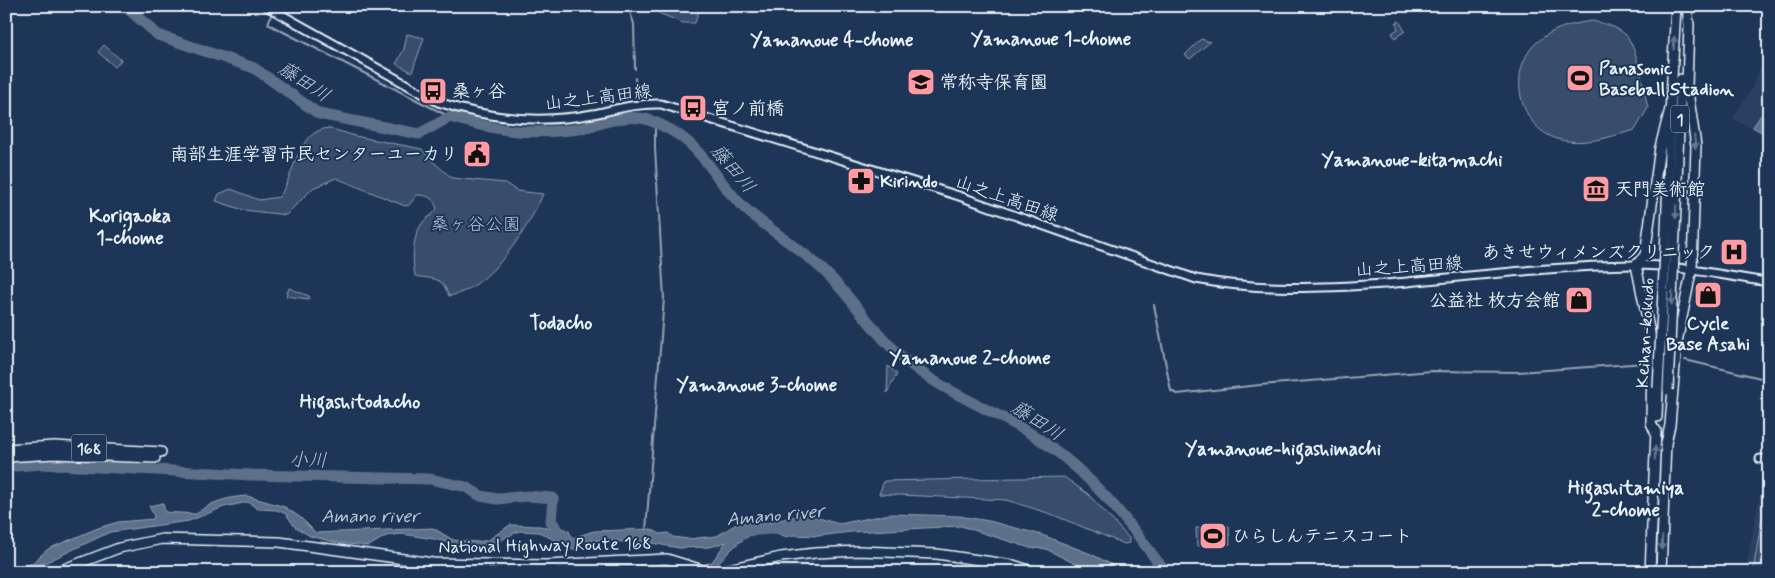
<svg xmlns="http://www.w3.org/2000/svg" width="1775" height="578" font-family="Mynerve,'Klee One',sans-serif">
	<rect width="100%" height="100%" fill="#1d3557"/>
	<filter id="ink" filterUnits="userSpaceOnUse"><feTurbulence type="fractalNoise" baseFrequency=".02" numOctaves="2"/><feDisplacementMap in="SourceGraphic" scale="10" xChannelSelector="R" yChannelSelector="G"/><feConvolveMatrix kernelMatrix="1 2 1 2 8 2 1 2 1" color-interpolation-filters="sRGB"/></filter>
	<g filter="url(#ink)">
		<path fill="#2a4162" d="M1768 26H1769V139L1733 118 1751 90 1764 58Z
			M6 390 12 402 14 428 11 434H6Z
			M1762 484H1769V572H1745Z
			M814 558 816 572H747V568Z"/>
		<path fill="#374d6c" stroke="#909fb2" d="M658 6H728L725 10 703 9 698 13 695 23H683L656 12Z
			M1399 21 1405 31 1395 38 1392 33 1398 29 1396 23Z
			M1592 21C1603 23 1615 26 1625 34 1637 45 1644 91 1648 108L1635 130C1613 136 1590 144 1567 141 1521 136 1504 74 1536 43 1552 28 1572 24 1592 21Z
			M407 34 424 38 412 72 396 64 404 49Z
			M1201 39 1210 42 1190 59 1185 55Z
			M104 45 121 60 115 67 98 52Z
			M329 128 355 136 422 149 430 159 452 178 505 183 517 191 543 194C528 229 489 290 449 296 441 275 434 280 415 276 412 259 412 236 423 222 428 217 433 215 437 209 434 198 428 195 417 195L409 205 405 206 336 178 313 188 286 215 243 210 216 201 219 194 231 189 259 200 279 197C295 176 296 131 329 128Z
			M289 288 309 296V299L286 296Z
			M888 366 897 374 887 393Z
			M1064 477 1088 494 1129 538V543L1124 544 1051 514 1006 500 879 494 884 481Z
			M1766 491H1769V572H1753Z
			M1229 526 1230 544 1197 546 1196 528Z
			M613 568V572H553V570Z"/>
		<path fill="#5d7089" stroke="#95a4b5" d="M1761 115 1769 119V136L1753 127Z
			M247 496 285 507 301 518 316 533 433 528 453 540 478 542 488 540 510 525 540 526 553 529 558 533 549 524 550 514H553V521L559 527 569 531 572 538 594 531 651 529 660 534 668 533 673 537 688 539 717 536 738 523 749 522 762 524 805 514 839 524 890 514 959 516 989 521 1042 535 1091 554 1126 572H1091L1046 549 1030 548 961 526 851 532 818 536 793 535 787 537 765 529C743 536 732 548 718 564 712 571 689 572 679 572L712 562 726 542 710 547 679 548 640 541 631 543 606 540 585 541 576 549H571L539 532 519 531 483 549H472L434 539 402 534 386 536 369 546 338 543 310 536 295 527 286 514 277 510 258 509 248 502 224 507 189 521 110 532 30 570 6 572V567L31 564 48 549 98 528 118 522 153 519 154 516 149 506 163 503 165 512 196 514C210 502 228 497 247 496Z
			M1162 559 1170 572H1162L1155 562Z"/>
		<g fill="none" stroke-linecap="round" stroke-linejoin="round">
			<path stroke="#95a4b5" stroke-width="2" d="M274 6 268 24 450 117
				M628 6 634 24 635 69
				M635 78 636 97
				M1154 305 1171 391 1177 394 1260 385 1432 371 1518 372 1646 363
				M1685 360 1769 380
				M646 530 664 298 655 149V123"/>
			<path stroke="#5d7089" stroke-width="11" d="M125 6 158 35 254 68 319 114 419 134 450 117C496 130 521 135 570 130 596 128 622 111 649 120 707 141 709 178 750 213 778 236 809 254 834 281 860 309 880 340 910 364 950 396 1000 412 1042 441 1093 475 1130 523 1165 572
				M6 467 40 464 252 475 430 479 466 487 481 496 497 499 527 496 553 498 551 522 556 526
				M746 531 782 528"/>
			<defs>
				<path id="secondary" d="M266 6 438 102C489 119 541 124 593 114 617 109 637 103 661 104L959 196 1196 279C1258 291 1321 288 1385 284 1467 277 1551 266 1634 265 1680 265 1723 276 1769 282
					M1760 459H1769"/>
				<path id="highway" d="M1670 114 1676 6
					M1666 232 1670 127
					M1675 232 1681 79
					M1657 417 1658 388
					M1656 434 1651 423 1652 343 1636 265 1645 255 1660 147 1670 109
					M1665 448 1670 425 1677 342 1692 268 1696 146 1687 85 1689 25 1687 6
					M6 449 54 446 161 452
					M6 457 54 454 155 458
					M56 572 119 548 162 539 279 542 433 563 547 565 667 559 706 571H720L781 557 815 553 859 551 937 554 1013 565 1035 572
					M1650 572 1656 430
					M1661 572 1666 442"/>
			</defs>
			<use href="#secondary" stroke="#e8f1f8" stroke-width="11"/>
			<use href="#highway" stroke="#e8f1f8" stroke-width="12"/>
			<use href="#secondary" stroke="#1d3557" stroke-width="7"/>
			<use href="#highway" stroke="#1d3557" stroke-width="9"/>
			<defs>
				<path id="highway-bridge" d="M1658 388 1666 232
					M1668 390 1675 232"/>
			</defs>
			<use href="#highway-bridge" stroke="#e8f1f8" stroke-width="12" stroke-linecap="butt"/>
			<use href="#highway-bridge" stroke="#1d3557" stroke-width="9"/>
		</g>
		<defs><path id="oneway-solid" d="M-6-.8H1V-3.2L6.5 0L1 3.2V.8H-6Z" transform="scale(1.25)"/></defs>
		<g fill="#64778f">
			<use href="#oneway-solid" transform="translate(1674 43) rotate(-87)"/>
			<use href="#oneway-solid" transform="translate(1695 142) rotate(83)"/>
			<use href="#oneway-solid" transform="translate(1676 212) rotate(92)"/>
			<use href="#oneway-solid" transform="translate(1672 298) rotate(93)"/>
			<use href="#oneway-solid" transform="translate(1655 453) rotate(-88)"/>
			<use href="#oneway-solid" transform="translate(1662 543) rotate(92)"/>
		</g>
	</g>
	<defs>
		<symbol id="stadium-square" viewBox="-11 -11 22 22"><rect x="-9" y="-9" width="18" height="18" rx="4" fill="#ff9aa2" stroke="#1d3557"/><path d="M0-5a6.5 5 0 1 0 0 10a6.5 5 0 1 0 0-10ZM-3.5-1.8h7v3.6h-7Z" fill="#111"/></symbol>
		<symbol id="school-square" viewBox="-11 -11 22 22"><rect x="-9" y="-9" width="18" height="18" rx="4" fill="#ff9aa2" stroke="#1d3557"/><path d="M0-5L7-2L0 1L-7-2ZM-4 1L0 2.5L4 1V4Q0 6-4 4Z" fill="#111"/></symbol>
		<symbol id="bus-square" viewBox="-11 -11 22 22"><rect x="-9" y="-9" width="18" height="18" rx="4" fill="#ff9aa2" stroke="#1d3557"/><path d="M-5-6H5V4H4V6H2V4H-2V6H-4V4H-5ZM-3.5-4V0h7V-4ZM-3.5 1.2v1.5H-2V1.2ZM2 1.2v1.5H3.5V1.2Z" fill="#111"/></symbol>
		<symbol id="civic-square" viewBox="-11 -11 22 22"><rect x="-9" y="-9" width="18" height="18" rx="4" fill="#ff9aa2" stroke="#1d3557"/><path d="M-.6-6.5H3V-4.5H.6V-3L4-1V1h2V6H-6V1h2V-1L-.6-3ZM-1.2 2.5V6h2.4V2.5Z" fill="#111"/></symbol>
		<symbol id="pharmacy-square" viewBox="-11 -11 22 22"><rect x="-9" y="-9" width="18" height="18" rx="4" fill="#ff9aa2" stroke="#1d3557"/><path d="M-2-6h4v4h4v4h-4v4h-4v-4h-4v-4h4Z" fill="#111"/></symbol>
		<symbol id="museum-square" viewBox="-11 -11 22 22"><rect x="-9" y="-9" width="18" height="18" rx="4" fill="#ff9aa2" stroke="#1d3557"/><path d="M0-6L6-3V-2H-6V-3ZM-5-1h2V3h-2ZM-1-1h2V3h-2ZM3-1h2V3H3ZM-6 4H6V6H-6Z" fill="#111"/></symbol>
		<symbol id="hospital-square" viewBox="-11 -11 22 22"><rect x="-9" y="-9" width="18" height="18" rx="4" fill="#ff9aa2" stroke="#1d3557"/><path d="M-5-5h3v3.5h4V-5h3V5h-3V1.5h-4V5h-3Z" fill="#111"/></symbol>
		<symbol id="shop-square" viewBox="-11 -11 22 22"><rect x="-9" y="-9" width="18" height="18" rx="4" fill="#ff9aa2" stroke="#1d3557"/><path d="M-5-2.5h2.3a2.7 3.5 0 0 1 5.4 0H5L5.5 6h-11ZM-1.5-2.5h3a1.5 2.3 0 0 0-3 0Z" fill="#111"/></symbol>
	</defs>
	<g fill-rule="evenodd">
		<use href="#stadium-square" x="1564" y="62" width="32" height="32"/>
		<use href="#school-square" x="905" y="66" width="32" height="32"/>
		<use href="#bus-square" x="417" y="75" width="32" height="32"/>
		<use href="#bus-square" x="677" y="92" width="32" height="32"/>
		<use href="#civic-square" x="461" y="138" width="32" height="32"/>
		<use href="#pharmacy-square" x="845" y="165" width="32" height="32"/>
		<use href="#museum-square" x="1580" y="173" width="32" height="32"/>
		<use href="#hospital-square" x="1718" y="236" width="32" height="32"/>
		<use href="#shop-square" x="1692" y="279" width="32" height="32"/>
		<use href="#shop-square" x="1563" y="284" width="32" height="32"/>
		<use href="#stadium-square" x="1197" y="520" width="32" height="32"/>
	</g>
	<g text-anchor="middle" stroke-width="4" stroke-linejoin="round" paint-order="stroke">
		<g fill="#1d3557" stroke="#abb9c8" stroke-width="1">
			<rect x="1671" y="105.5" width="18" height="27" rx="4"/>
			<rect x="71.5" y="434.5" width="35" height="27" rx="4"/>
		</g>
		<g font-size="16" font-weight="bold" fill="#e8f1f8">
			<text x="1680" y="125">1</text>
			<text x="89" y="454">168</text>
		</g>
		<g font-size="18" font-weight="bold" fill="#e8f1f8" stroke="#1d3557" text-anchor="start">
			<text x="1599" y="74">Panasonic<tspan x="1599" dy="21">Baseball Stadion</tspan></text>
			<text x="940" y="88">常称寺保育園</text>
			<text x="452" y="97">桑ヶ谷</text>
			<text x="712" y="114">宮ノ前橋</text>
			<text x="458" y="160" text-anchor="end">南部生涯学習市民センターユーカリ</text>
			<text x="880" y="187">Kirindo</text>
			<text x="1615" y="195">天門美術館</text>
			<text x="1715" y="258" text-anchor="end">あきせウィメンズクリニック</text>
			<text x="1560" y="306" text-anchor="end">公益社 枚方会館</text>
			<text x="1708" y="329" text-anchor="middle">Cycle<tspan x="1708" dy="21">Base Asahi</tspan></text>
			<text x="1232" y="542">ひらしんテニスコート</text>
		</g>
		<g font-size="18" fill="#e8f1f8" stroke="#1d3557">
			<text transform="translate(598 97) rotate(-7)" y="6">山之上高田線</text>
			<text transform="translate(1007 198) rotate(19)" y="6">山之上高田線</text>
			<text transform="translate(1409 266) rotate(-4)" y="6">山之上高田線</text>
			<text transform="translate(1645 333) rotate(-87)" y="6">Keihan-kokudo</text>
			<text transform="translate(545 545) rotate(-1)" y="6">National Highway Route 168</text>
		</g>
		<g font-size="18" fill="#b3c0ce" stroke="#1d3557">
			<text x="476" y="230">桑ヶ谷公園</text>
		</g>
		<g font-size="19" font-weight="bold" fill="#e8f1f8" stroke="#1d3557">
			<text x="1051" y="45">Yamanoue 1-chome</text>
			<text x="832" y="46">Yamanoue 4-chome</text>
			<text x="1412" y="166">Yamanoue-kitamachi</text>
			<text x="130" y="222">Korigaoka<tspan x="130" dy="22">1-chome</tspan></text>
			<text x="561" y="329">Todacho</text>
			<text x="970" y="364">Yamanoue 2-chome</text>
			<text x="757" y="391">Yamanoue 3-chome</text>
			<text x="360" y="408">Higashitodacho</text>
			<text x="1283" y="455">Yamanoue-higashimachi</text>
			<text x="1626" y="494">Higashitamiya<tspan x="1626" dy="22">2-chome</tspan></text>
		</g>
		<g font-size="19" font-style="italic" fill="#b7c4d1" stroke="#1d3557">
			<text transform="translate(305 81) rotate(33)" y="7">藤田川</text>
			<text transform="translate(734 168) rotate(50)" y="7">藤田川</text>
			<text transform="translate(1038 420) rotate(33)" y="7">藤田川</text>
			<text transform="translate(308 459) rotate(1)" y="7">小川</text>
			<text transform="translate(775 514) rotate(-5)" y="7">Amano river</text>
			<text x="370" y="522">Amano river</text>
		</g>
	</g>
	<rect width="1775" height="578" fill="none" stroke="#1d3557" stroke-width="25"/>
	<rect x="12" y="12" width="1750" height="553" fill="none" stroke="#e8f1f8" stroke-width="2" filter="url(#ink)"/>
</svg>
